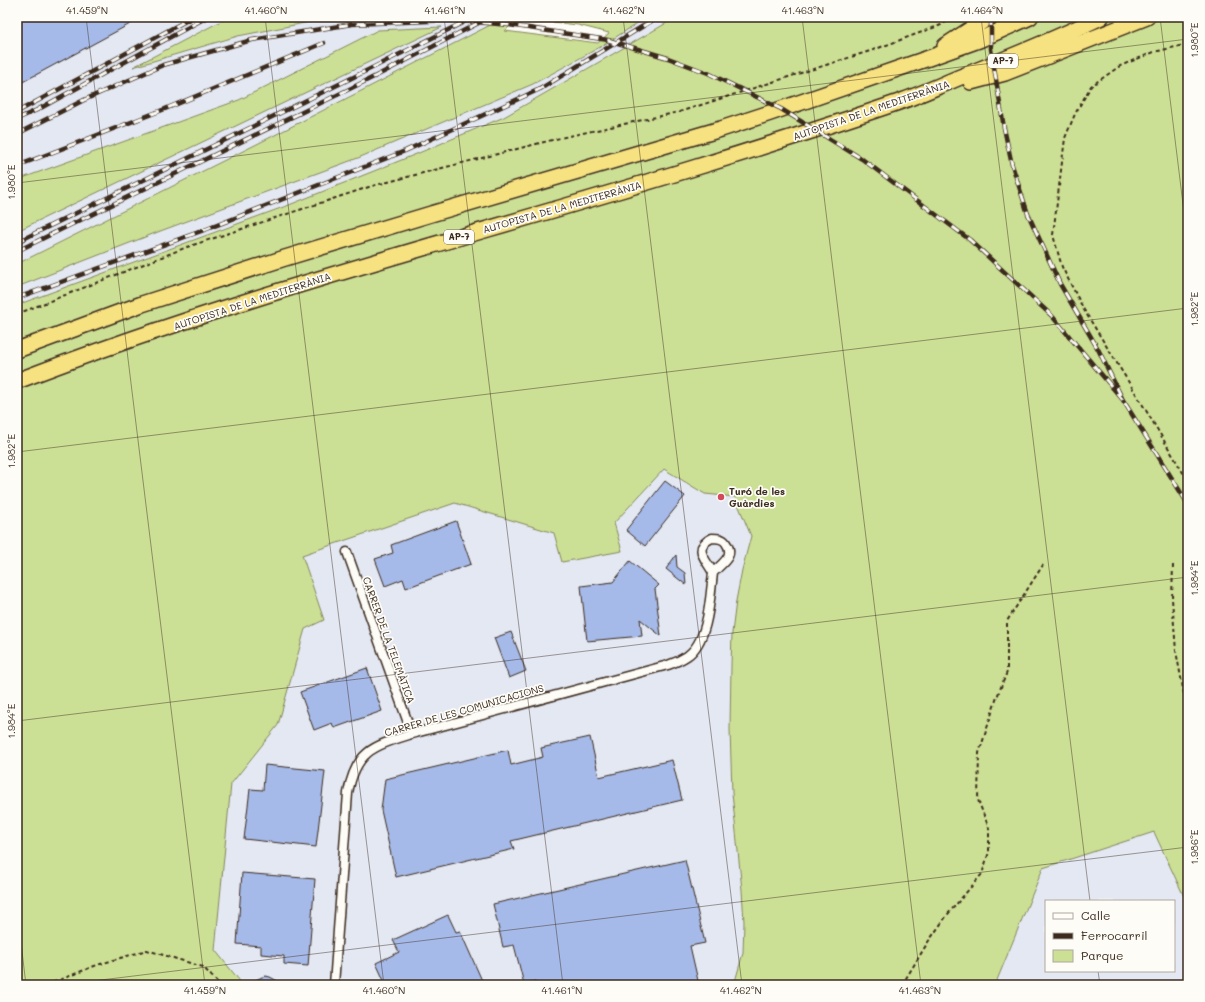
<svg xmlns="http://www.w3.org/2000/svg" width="1205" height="1002" font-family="Mali,sans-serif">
	<rect width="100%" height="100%" fill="#fdfcf7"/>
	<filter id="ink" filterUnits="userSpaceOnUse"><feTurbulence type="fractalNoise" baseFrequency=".025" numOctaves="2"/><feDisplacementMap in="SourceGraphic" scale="8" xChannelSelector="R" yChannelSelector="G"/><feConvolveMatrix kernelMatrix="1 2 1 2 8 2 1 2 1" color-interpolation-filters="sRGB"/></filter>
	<g filter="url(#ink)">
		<path fill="#e3e8f3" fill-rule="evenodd" d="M17 17H229L136 66 238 36 320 20 344 17H506L271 137 17 264V231L441 27 378 30 239 100 17 180Z
			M647 17H677L504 117 414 155 289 205 17 305V287L163 230 358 158 533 84 602 46Z
			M664 469 705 494 735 496 751 536 742 570 731 665 730 729 732 793 742 890 744 922 743 953 735 984 243 985 215 951 231 784 278 725 305 629 324 620 302 555 455 503 554 533 562 562 622 551 614 523Z
			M1154 831 1188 905V985H995L1043 868ZM1046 901H1174V971H1046Z"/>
		<path fill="#cce095" stroke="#84855a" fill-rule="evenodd" d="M229 17H344L320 20 238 36 133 67Z
			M506 17H647L602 46 533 84 358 158 163 230 17 287V264L271 137ZM518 18 578 25 609 33 598 43 505 31Z
			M677 17H878L879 18H896L908 17H1188V905L1154 832 1043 868 995 985H734L743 953 744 922 742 890 732 793 730 729 731 665 732 633 736 601 742 570 751 536 735 497 705 494 664 469 614 523 622 551 562 562 554 533 455 503 302 555 324 620 305 629 278 725 231 784 215 950 243 985H17V305L289 205 414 155 504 117Z
			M442 27 17 231V180L239 100 378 30Z"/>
		<path fill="#a6bae9" stroke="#3b2a1e" d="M17 17H143L17 85Z
			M665 481 685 496 645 546 626 530Z
			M456 521 471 564 406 588 403 579 385 586 375 559 393 553 391 545Z
			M676 555 677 567 685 573 686 585 666 569Z
			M630 561 659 585 655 589 661 636 640 619 642 636 587 641 581 586 613 582Z
			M511 632 526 671 509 678 494 638Z
			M367 668 382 711 334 728 332 723 314 730 300 692Z
			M590 737 599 777 672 760 682 800 511 841 514 849 396 877 381 810 385 779 508 750 511 765 543 757 541 748Z
			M265 765 325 771 316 847 244 839 250 789 263 790Z
			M685 860 705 943 690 946 699 985H536L535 981 524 984 514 945 503 947 493 904Z
			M242 873 315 879 308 966 284 964V956L261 954V946L237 944Z
			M448 915 456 932 460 931 484 985H386L376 963 399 952 393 940Z
			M266 976 270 977 285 985H245L262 977Z"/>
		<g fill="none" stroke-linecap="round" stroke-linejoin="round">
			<defs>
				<path id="street" d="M712 538C717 538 723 538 726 543 736 557 720 564 713 573 707 560 691 548 712 538Z
					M347 552 412 734
					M334 985 348 793C356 750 374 746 412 734L668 665C674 663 681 660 687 656 709 641 710 597 713 573"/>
				<path id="highway" d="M945 46 989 17
					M971 82 1005 73 1147 17
					M17 350 142 304 285 258 431 214 721 129 770 113 926 59 979 40 1030 17
					M17 381C239 295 470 237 697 167 765 146 832 125 899 102 919 95 939 86 958 78 1006 59 1054 40 1101 17"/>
			</defs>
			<use href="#street" stroke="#3b2a1e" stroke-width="11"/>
			<use href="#highway" stroke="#3b2a1e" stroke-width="18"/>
			<path stroke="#3b2a1e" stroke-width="2" stroke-dasharray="4 3" stroke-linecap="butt" d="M1188 44 1154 52 1120 66 1091 86 1075 114 1065 138 1053 235 1062 267 1084 310 1141 402 1188 481
				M17 314 187 247 372 186 560 138 679 112 873 50 941 25 953 17
				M1173 565 1172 599 1176 651 1188 715
				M47 985 97 965 147 950 203 967 220 985
				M902 985 928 942 948 914 982 874 989 852V828L978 800 979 753 997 697 1007 672V621L1043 565"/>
			<use href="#street" stroke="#fdfcf7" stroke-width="8"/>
			<use href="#highway" stroke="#f7e281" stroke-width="15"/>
			<defs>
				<path id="rail" d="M991 17V49L1004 128 1012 165 1028 214 1060 284 1098 349 1123 400 1188 504
					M17 112 193 17
					M17 119 37 110 207 17
					M17 134 84 100 163 65 252 40 352 24 454 20 509 25 608 40 668 58 708 73 781 109 862 159 970 240 1052 316 1123 400
					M17 166 165 109 324 43
					M17 242 372 68 464 22
					M17 251 376 76 490 17
					M17 298 207 229 405 151 540 89 658 17"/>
			</defs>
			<use href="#rail" stroke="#3b2a1e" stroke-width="4.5"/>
			<use href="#rail" stroke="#fdfcf7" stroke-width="3" stroke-dasharray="9" stroke-linecap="butt"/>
		</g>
	</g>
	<path fill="none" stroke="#3b2a1e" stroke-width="1" stroke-opacity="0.45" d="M86 17 205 985M265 17 384 985M444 17 563 985M623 17 742 985M802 17 921 985M981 17 1090 901M1160 17 1188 245M17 183 1188 39M17 452 1188 308M17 721 1188 577M17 909 26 985M1098 971 1100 985M60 985 1188 847"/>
	<circle fill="#d1495b" stroke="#fdfcf7" stroke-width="1.5" cx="721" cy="497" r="4"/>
	<g text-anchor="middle" stroke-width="3.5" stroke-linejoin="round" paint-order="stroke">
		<g fill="#fdfcf7" stroke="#75695f" stroke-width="1">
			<rect x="988" y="54" width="30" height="14" rx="3"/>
			<rect x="444" y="230" width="30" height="14" rx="3"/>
		</g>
		<g font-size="9" font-weight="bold" fill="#3b2a1e">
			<text x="1003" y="64">AP-7</text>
			<text x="459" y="240">AP-7</text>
		</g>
		<g font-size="10" fill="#3b2a1e" stroke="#fdfcf7">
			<text transform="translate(871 110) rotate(-19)" y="4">AUTOPISTA DE LA MEDITERRÀNIA</text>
			<text transform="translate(562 207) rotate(-16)" y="4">AUTOPISTA DE LA MEDITERRÀNIA</text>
			<text transform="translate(252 301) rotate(-18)" y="4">AUTOPISTA DE LA MEDITERRÀNIA</text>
			<text transform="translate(389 640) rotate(70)" y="4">CARRER DE LA TELEMÀTICA</text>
			<text transform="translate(464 710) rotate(-16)" y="4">CARRER DE LES COMUNICACIONS</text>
		</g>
		<g font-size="10" font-weight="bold" fill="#3b2a1e" stroke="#fdfcf7" text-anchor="start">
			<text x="729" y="495">Turó de les<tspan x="729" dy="12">Guàrdies</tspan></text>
		</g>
	</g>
	<rect width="1205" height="1002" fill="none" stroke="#fdfcf7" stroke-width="44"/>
	<rect x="1045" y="900" width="130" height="72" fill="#fdfcf7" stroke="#afa8a0"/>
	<rect x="1053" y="913" width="20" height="6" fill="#fdfcf7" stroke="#afa8a0"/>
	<text x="1081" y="920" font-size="12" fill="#3b2a1e">Calle</text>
	<rect x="1053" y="933" width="20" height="6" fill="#3b2a1e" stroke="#afa8a0"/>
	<text x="1081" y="940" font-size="12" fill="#3b2a1e">Ferrocarril</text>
	<rect x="1053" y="950" width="20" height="12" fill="#cce095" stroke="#afa8a0"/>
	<text x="1081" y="960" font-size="12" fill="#3b2a1e">Parque</text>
	<rect x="22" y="22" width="1161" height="958" fill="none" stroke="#3b2a1e" stroke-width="1.5"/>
	<g font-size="10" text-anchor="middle" fill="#3b2a1e">
		<text x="87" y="14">41.459°N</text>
		<text x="266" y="14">41.460°N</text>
		<text x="445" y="14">41.461°N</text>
		<text x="624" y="14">41.462°N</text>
		<text x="803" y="14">41.463°N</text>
		<text x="982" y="14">41.464°N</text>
		<text transform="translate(1194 40) rotate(-90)" y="4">1.980°E</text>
		<text transform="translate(11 182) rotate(-90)" y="4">1.980°E</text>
		<text transform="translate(1194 309) rotate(-90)" y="4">1.982°E</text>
		<text transform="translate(11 451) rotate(-90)" y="4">1.982°E</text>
		<text transform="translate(1194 578) rotate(-90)" y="4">1.984°E</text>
		<text transform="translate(11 721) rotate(-90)" y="4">1.984°E</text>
		<text transform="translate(1194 847) rotate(-90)" y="4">1.986°E</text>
		<text x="205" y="994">41.459°N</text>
		<text x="384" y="994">41.460°N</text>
		<text x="562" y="994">41.461°N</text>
		<text x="741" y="994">41.462°N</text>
		<text x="920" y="994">41.463°N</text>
	</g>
</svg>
